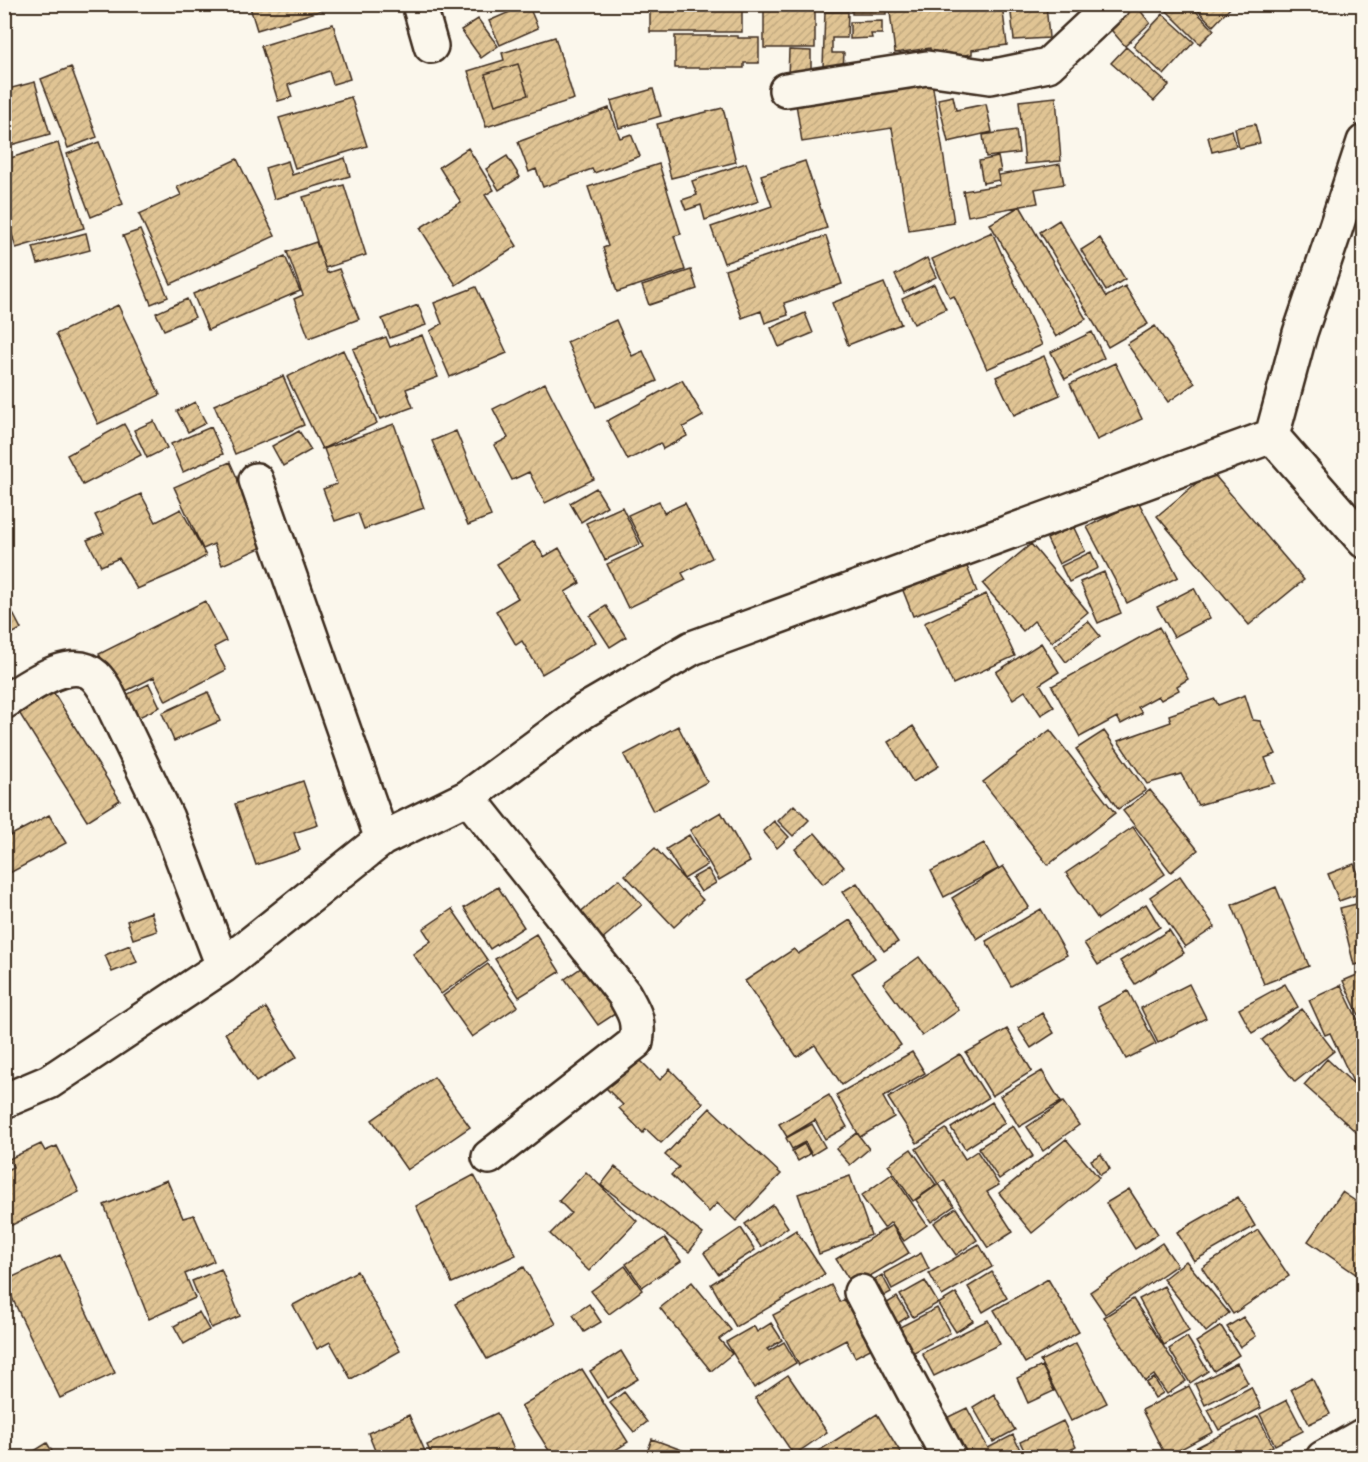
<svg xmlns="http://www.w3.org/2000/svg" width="1368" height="1462" font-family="Kalam,sans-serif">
	<defs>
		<pattern id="building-hatch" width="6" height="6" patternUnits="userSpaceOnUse" patternTransform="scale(1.5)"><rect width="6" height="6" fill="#e0c494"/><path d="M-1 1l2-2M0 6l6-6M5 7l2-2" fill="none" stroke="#c1a97f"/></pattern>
	</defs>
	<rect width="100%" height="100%" fill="#fbf7ec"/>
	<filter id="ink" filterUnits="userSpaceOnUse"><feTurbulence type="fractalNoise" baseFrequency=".0167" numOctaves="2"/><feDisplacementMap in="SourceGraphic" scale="12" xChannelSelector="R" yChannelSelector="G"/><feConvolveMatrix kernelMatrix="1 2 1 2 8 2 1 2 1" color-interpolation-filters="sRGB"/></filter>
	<g filter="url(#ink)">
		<path fill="url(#building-hatch)" stroke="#3b2a1e" stroke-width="1.5" fill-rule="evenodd" d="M249 4H338L339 5 257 30Z
			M528 4 538 28 500 45 489 21Z
			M650 4H742V32H650Z
			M764 4H815V48H764Z
			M852 4H886V14H852Z
			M889 4H1002L1007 45 972 50V54L931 59 930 48 895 53Z
			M1010 4H1046L1049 38 1014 40Z
			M1129 4H1135L1150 23 1125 46 1106 24Z
			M1160 4H1189L1214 30 1200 44Z
			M1192 4H1234L1213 26Z
			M825 12H848L847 38H832V53H844L843 69 823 67Z
			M1163 14 1194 42 1164 75 1133 46Z
			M478 19 498 46 481 58 461 30Z
			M882 21V34H871L872 38 850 39V22Z
			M333 24 350 79 333 84 329 71 288 85 292 97 278 101 261 46Z
			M675 36H738V38H759V63H744V68H675Z
			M555 37 574 99 486 127 468 71 504 60 502 53ZM518 64 528 95 495 105 485 74Z
			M1126 47 1169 85 1154 101 1111 63Z
			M789 50 811 51V77H788Z
			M518 64 528 95 495 105 485 74Z
			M71 67 97 137 68 148 41 79Z
			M931 75 954 223 909 230 892 128 802 142 795 97Z
			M35 82 50 134 4 147V90Z
			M653 89 661 116 619 128 611 101Z
			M953 96 956 110 986 104 992 132 948 142 938 99Z
			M351 97 367 146 295 168 279 118Z
			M1056 97 1061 161 1025 164 1019 101Z
			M609 108 620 138 631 134 640 156 594 173 592 169 543 187 536 169 529 172 518 142Z
			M723 108 736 162 671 178 657 124Z
			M1255 124 1260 143 1239 148 1235 128Z
			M1016 130 1019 153 986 157 983 135Z
			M1232 130 1236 146 1212 152 1208 137Z
			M99 142 123 204 91 217 67 154Z
			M58 143 84 228 16 248 4 208V160Z
			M468 148 494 190 485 195 517 246 456 285 420 228 461 202 439 167Z
			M507 156 520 177 499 190 486 169Z
			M998 157 1001 171H997L999 180 983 183 979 161Z
			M345 158 350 176 274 199 265 168 288 161 292 175Z
			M237 159 275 236 171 284 139 214 181 195 177 187Z
			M805 161 827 228 724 263 711 227 772 206 761 175Z
			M746 163 759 201 705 220 701 205 686 210 682 200 697 195 692 181Z
			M659 164 681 234 674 236 685 270 617 292 603 248 608 246 588 187Z
			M1060 164 1064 184 1035 189 1038 203 968 216 963 191 1000 185 999 175Z
			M344 185 366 255 325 268 303 197Z
			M1020 206 1086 319 1056 337 990 224Z
			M1059 220 1106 297 1125 286 1148 324 1108 347 1040 232Z
			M140 230 168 297 151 304 123 236Z
			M992 232 1042 345 987 369 954 296 950 298 932 259Z
			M86 233 90 250 38 264 33 247Z
			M826 236 842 284 784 303 788 315 765 323 761 311 742 318 725 270Z
			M1100 238 1125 279 1106 291 1081 250Z
			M316 242 327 273 339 269 359 319 309 338 294 299 303 295 287 252Z
			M285 256 300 291 208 330 193 294Z
			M927 258 936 277 904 293 895 275Z
			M691 270 697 289 649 305 642 286Z
			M884 283 901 324 848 345 832 303Z
			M934 284 946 309 914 324 902 299Z
			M476 287 507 353 450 377 430 331 442 324 434 303Z
			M187 299 195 317 164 330 156 313Z
			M118 305 160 395 98 424 56 334Z
			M418 305 426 325 390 338 382 319Z
			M805 313 813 333 779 347 771 328Z
			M616 320 632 356 643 351 657 381 596 407 567 342Z
			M1155 326 1195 383 1168 402 1127 344Z
			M1092 332 1104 358 1065 379 1051 352Z
			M422 335 438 377 406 389 413 407 380 419 353 349 386 337 390 347Z
			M343 350 377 423 322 449 287 377Z
			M1044 356 1060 395 1014 415 996 377Z
			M1115 363 1142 419 1097 440 1070 384Z
			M283 376 304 425 235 454 214 405Z
			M682 380 703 416 683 427 687 436 663 449 660 443 628 460 607 421Z
			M545 383 594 479 545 503 529 472 512 480 494 445 508 438 493 409Z
			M195 402 206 423 188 432 177 411Z
			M154 421 167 448 147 458 134 430Z
			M124 424 141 455 83 485 67 455Z
			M394 424 424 508 364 529 358 513 335 521 323 489 337 484 324 449Z
			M211 427 223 454 183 472 171 444Z
			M299 431 311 450 283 466 272 446Z
			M456 431 491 516 468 525 432 441Z
			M230 462 267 545 222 565 214 544 203 549 174 487Z
			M1211 471 1304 580 1249 625 1157 516Z
			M596 488 607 506 581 522 570 503Z
			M141 494 156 522 181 509 206 556 181 570 137 589 119 558 101 566 87 540 104 533 95 515Z
			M659 501 664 513 685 503 712 558 682 573 686 580 628 608 607 564 644 547 628 515Z
			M1138 501 1178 577 1127 603 1087 527Z
			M622 507 640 544 605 560 586 523Z
			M1073 526 1085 551 1059 564 1047 539Z
			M534 541 544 557 559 548 580 583 565 592 596 642 542 674 522 641 516 645 496 611 518 598 497 564Z
			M1031 544 1088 612 1052 642 1034 621 1023 631 983 584Z
			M1091 552 1098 568 1069 582 1061 566Z
			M966 564 977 592 913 616 902 588Z
			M1104 572 1121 613 1098 623 1080 582Z
			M1194 588 1210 618 1174 637 1157 607Z
			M986 594 1015 656 953 684 924 623Z
			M4 596 21 629 4 638Z
			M205 601 226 641 214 647 226 670 166 701 154 677 120 694 99 654Z
			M606 606 626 637 610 647 590 616Z
			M1088 621 1100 636 1066 662 1054 646Z
			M1159 627 1188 679 1177 686 1179 690 1161 700 1158 696 1138 707 1142 713 1121 724 1117 717 1080 737 1052 686Z
			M1041 643 1059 672 1040 684 1054 707 1041 715 1025 691 1013 699 996 672Z
			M149 684 160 707 137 718 126 695Z
			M52 690 120 800 87 821 18 711Z
			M208 692 220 721 174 741 162 713Z
			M1245 695 1253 720 1260 721 1276 754 1265 758 1275 783 1198 805 1181 774 1147 784 1118 741 1171 722 1169 715 1215 699 1218 705Z
			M678 726 707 782 653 811 624 755Z
			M913 726 939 766 913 782 888 742Z
			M1050 730 1115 813 1048 865 983 782Z
			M1104 731 1146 790 1118 809 1076 749Z
			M303 781 318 825 294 833 300 850 256 865 235 804Z
			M1150 790 1198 850 1171 872 1123 811Z
			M794 805 809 820 793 836 778 821Z
			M721 812 750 862 719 880 690 830Z
			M49 815 66 843 4 876V839Z
			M774 821 789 837 777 848 763 831Z
			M1133 827 1165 874 1098 919 1066 873Z
			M815 833 844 867 823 884 795 849Z
			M689 835 707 865 684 879 666 849Z
			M984 843 998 869 944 897 931 871Z
			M655 848 703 900 674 927 625 875Z
			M1354 864 1364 887V892L1339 901 1328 874Z
			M1003 866 1029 907 977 939 952 898Z
			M708 869 716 883 701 892 692 878Z
			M1180 876 1215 927 1185 947 1150 897Z
			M619 879 642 905 601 940 578 914Z
			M857 883 898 942 884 951 842 892Z
			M498 887 524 927 490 949 464 908Z
			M1276 887 1309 966 1264 984 1232 905Z
			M1364 902V963L1354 965 1340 908Z
			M1146 904 1160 927 1098 965 1084 943Z
			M452 909 488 961 441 994 413 954 431 941 423 929Z
			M1041 909 1067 955 1011 986 986 941Z
			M151 912 157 931 133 939 127 921Z
			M850 920 875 958 852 973 901 1045 842 1085 815 1045 797 1057 745 981 794 949 798 954Z
			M1169 930 1184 953 1135 984 1120 961Z
			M536 934 560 972 519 997 495 959Z
			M130 945 137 962 112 972 105 955Z
			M919 957 959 1010 922 1036 883 983Z
			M588 963 621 1010 598 1025 565 979Z
			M488 964 518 1006 472 1037 443 996Z
			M1364 972V1026L1343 981Z
			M1189 984 1206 1018 1158 1043 1141 1008Z
			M1285 984 1298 1007 1252 1033 1239 1009Z
			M1341 985 1364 1033V1079L1354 1084 1330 1033 1325 1035 1309 1000Z
			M1128 991 1156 1044 1126 1059 1098 1007Z
			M266 1008 297 1057 256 1082 225 1033Z
			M1302 1009 1334 1051 1295 1082 1262 1040Z
			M1042 1013 1054 1033 1031 1048 1018 1028Z
			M1007 1029 1032 1071 992 1096 966 1053Z
			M912 1052 925 1073 883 1097 894 1117 860 1137 836 1095Z
			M960 1054 988 1098 917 1143 888 1098Z
			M636 1056 660 1080 670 1069 703 1103 661 1143 646 1129 643 1133 619 1108 623 1105 605 1087Z
			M1327 1059 1358 1088 1360 1086 1364 1090V1139L1304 1085Z
			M1042 1071 1061 1102 1019 1127 1000 1096Z
			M434 1077 470 1127 407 1170 372 1120Z
			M829 1095 847 1127 825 1139 815 1120 787 1137 779 1124Z
			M992 1102 1005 1123 965 1149 951 1128Z
			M1063 1102 1079 1125 1043 1151 1027 1127Z
			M710 1108 781 1174 736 1221 717 1203 709 1212 671 1175 679 1167 665 1155Z
			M812 1124 825 1147 812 1155 805 1142 792 1149 786 1138Z
			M1013 1126 1033 1156 999 1179 978 1148Z
			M946 1129 965 1159 977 1151 999 1185 987 1192 1013 1232 988 1248 944 1180 938 1184 916 1149Z
			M857 1133 869 1149 850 1165 836 1149Z
			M1066 1139 1099 1178 1032 1233 999 1193Z
			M41 1144 45 1151 57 1146 79 1192 10 1226 4 1214V1171L13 1167 9 1159Z
			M804 1144 810 1154 798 1161 792 1151Z
			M911 1149 936 1185 913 1201 888 1165Z
			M1101 1154 1110 1169 1100 1175 1091 1160Z
			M615 1167 703 1234 689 1252 601 1185Z
			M586 1172 637 1221 589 1271 550 1234 571 1213 559 1201Z
			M892 1174 927 1225 904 1241 891 1222 884 1228 861 1196Z
			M474 1175 516 1255 452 1283 416 1206Z
			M850 1176 871 1235 819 1254 798 1194Z
			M167 1180 183 1218 194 1215 214 1261 185 1274 195 1298 149 1319 104 1205Z
			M939 1184 954 1206 931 1222 916 1200Z
			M1129 1189 1158 1234 1135 1249 1106 1203Z
			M1342 1192 1364 1207V1272L1360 1277 1308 1241Z
			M1238 1197 1255 1226 1194 1261 1177 1232Z
			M773 1205 788 1227 761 1247 745 1224Z
			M956 1208 977 1240 956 1255 934 1223Z
			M892 1225 909 1253 853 1286 836 1259Z
			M741 1228 755 1250 718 1274 704 1253Z
			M796 1230 825 1274 736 1327 711 1284Z
			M1258 1230 1289 1276 1233 1314 1202 1268Z
			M665 1238 681 1261 642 1287 626 1264Z
			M1162 1243 1177 1265 1105 1314 1090 1292Z
			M979 1244 992 1267 942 1296 929 1273Z
			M921 1253 929 1269 892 1289 884 1273Z
			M60 1255 115 1373 60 1398 4 1281Z
			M1186 1261 1229 1313 1206 1332 1163 1279Z
			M625 1266 642 1290 609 1314 591 1291Z
			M524 1267 556 1324 487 1359 455 1304Z
			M221 1269 240 1316 211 1328 192 1281Z
			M357 1271 400 1351 351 1379 330 1342 317 1349 293 1305Z
			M992 1272 1007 1298 983 1312 968 1287Z
			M882 1275 891 1292 873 1302 864 1285Z
			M1048 1279 1079 1332 1025 1363 994 1310Z
			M925 1281 938 1303 913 1317 900 1295Z
			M692 1282 731 1330 719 1339 732 1354 711 1371 660 1308Z
			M831 1285 840 1302 855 1294 882 1343 855 1357 846 1340 799 1365 773 1315Z
			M1164 1286 1189 1331 1164 1345 1139 1299Z
			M956 1293 973 1321 956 1332 938 1304Z
			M897 1297 909 1316 892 1327 879 1308Z
			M1133 1299 1186 1381 1167 1394 1154 1375 1145 1381 1104 1317Z
			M589 1304 601 1322 584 1332 573 1315Z
			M937 1308 950 1333 903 1358 890 1332Z
			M199 1312 209 1330 184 1344 174 1326Z
			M1243 1317 1256 1336 1240 1347 1227 1327Z
			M988 1320 1000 1344 934 1376 922 1353Z
			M771 1323 782 1340 767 1349 769 1351 784 1342 796 1363 754 1388 726 1342 754 1326 757 1332Z
			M1221 1326 1239 1355 1214 1371 1196 1342Z
			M1187 1337 1208 1371 1190 1383 1169 1349Z
			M1076 1343 1107 1403 1071 1421 1040 1361Z
			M621 1351 638 1379 607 1398 590 1371Z
			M1237 1363 1248 1383 1205 1405 1195 1384Z
			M1042 1366 1054 1391 1028 1403 1017 1378Z
			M582 1369 628 1442 603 1458H563L560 1453 553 1457 521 1406Z
			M788 1375 827 1432 794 1455 755 1398Z
			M1154 1378 1163 1393 1155 1398 1146 1383Z
			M1312 1378 1330 1414 1309 1424 1291 1389Z
			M1189 1386 1213 1432 1166 1457 1142 1410Z
			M1251 1387 1261 1408 1219 1430 1208 1410Z
			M624 1392 647 1422 634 1432 610 1403Z
			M994 1394 1015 1430 993 1442 973 1407Z
			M1287 1400 1303 1431 1275 1445 1260 1414Z
			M967 1408 988 1448 1013 1435 1024 1458H964L944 1419Z
			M497 1413 518 1458H433L427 1445Z
			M877 1414 904 1458H814L812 1455Z
			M409 1415 428 1458H378L368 1433Z
			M1258 1416 1273 1446 1251 1458H1192L1189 1451Z
			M1063 1421 1076 1447 1055 1458H1028L1020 1442Z
			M652 1439 690 1453 688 1458H645Z
			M47 1443 56 1458H23Z"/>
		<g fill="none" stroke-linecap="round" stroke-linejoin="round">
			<defs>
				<path id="minor" d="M419 4 431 46
					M786 90 927 68 990 77 1048 65 1113 4
					M1272 436 1300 333 1335 230 1364 142
					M1272 436 1364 541
					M256 480 382 839
					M4 702C26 689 71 653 95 676 99 680 103 686 106 691L167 818 223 966
					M468 797 624 994C634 1012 640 1020 636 1042L489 1157
					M4 1101 49 1082 223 966 382 839 468 797 584 711 692 648 1272 436
					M861 1292 949 1458
					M1323 1458 1364 1435"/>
			</defs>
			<use href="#minor" stroke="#3b2a1e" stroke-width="38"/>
			<use href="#minor" stroke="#fbf7ec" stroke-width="33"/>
		</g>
	</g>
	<rect width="1368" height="1462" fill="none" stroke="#fbf7ec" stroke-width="24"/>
	<rect x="12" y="12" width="1344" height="1438" fill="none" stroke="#3b2a1e" stroke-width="2" filter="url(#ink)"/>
</svg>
